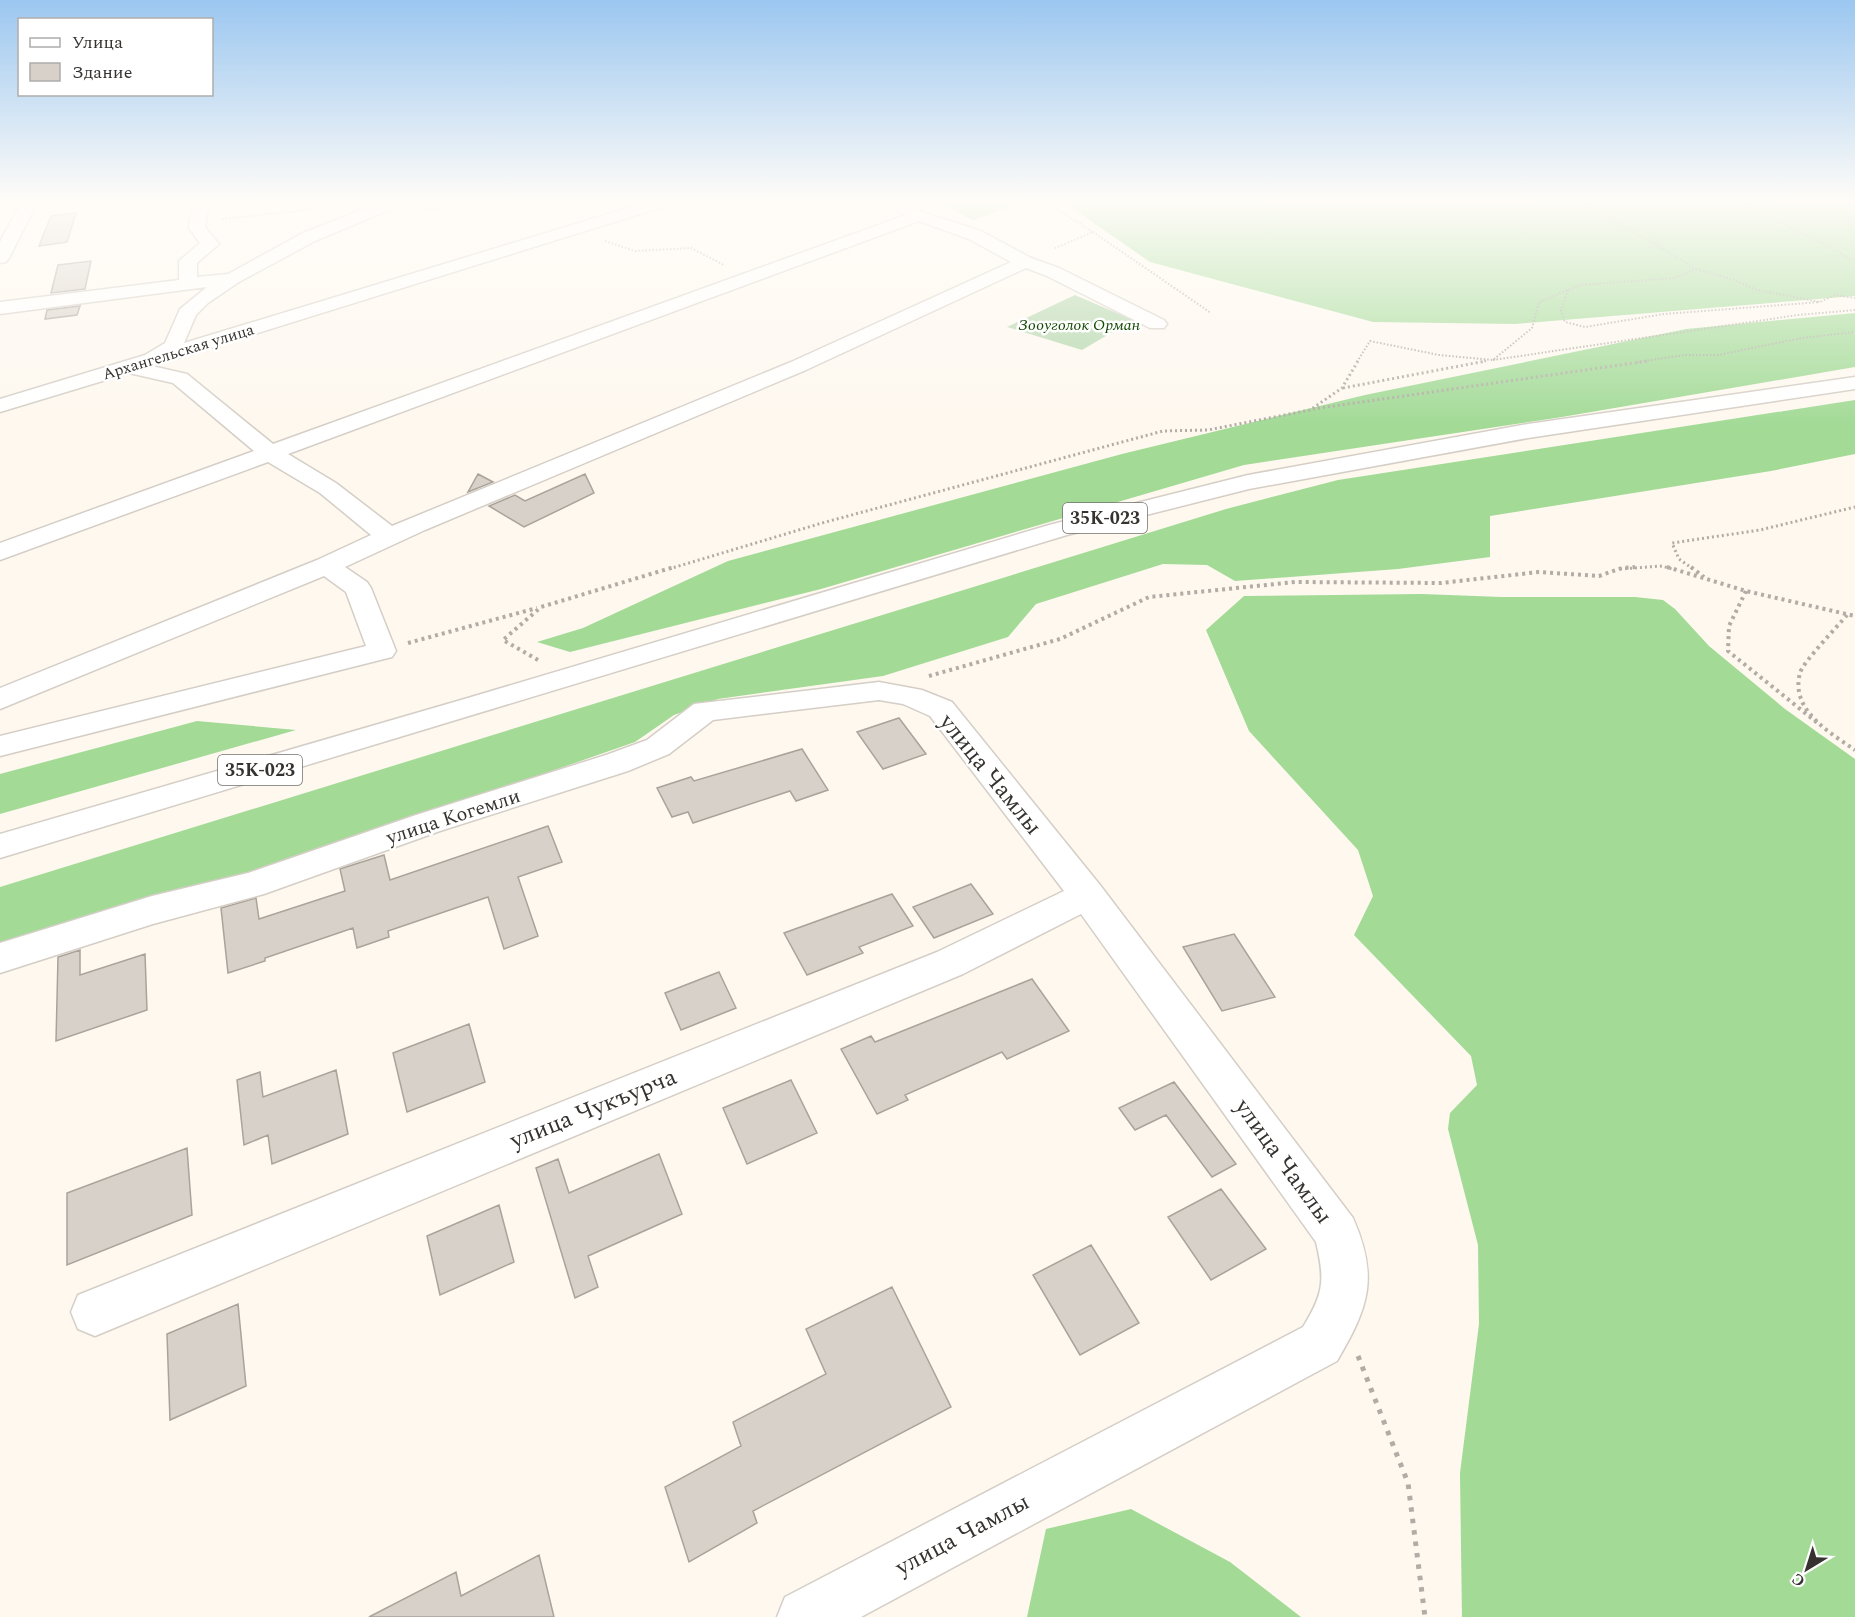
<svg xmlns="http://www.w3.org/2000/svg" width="1855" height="1617" font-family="Spectral,serif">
	<rect width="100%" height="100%" fill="#fef8ef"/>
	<path fill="#b0d5a8" d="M1075 295 1133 320 1082 350 1007 327Z"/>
	<path fill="#a2da96" d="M935 201H1027L973 220Z
		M1062 201H1855V296L1515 324 1373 322 1150 262Z
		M1855 313V367L1562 417 1244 465 821 589 570 652 537 642 583 628 728 561 1122 454 1365 395 1686 329Z
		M1855 400V454L1771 471 1490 516V557L1398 569 1235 581 1207 565 1163 564 1036 604 1008 637 883 676 718 699 674 715 635 742 248 877 0 946V887L1226 509 1338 480Z
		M1422 594 1501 597H1635L1663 600 1675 609 1709 646 1785 709 1855 759V1617H1462L1460 1473 1479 1324 1478 1245 1448 1129 1450 1113 1477 1085 1471 1056 1354 935 1373 896 1358 850 1249 731 1206 630 1244 596Z
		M197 721 296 730 0 814V774Z
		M1131 1509 1230 1562 1301 1617H1027L1046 1529Z"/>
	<path fill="#d7d1c9" stroke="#a9a39b" stroke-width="1.5" d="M76 213 67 242 39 246 51 216Z
		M91 261 85 289 51 293 58 265Z
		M80 306 77 315 45 319 47 310Z
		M478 474 493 482 468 492Z
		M585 474 594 493 524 527 489 506 515 495 525 501Z
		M899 718 926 754 883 769 857 732Z
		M802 749 828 790 796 801 790 791 693 823 688 812 672 817 657 788 691 777 694 781Z
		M548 826 562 862 518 877 538 936 504 949 488 897 388 931 389 937 357 948 353 928 265 958V961L228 973 221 908 256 898 259 919 345 891 340 869 346 867 384 855 390 880Z
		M971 884 993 914 934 938 913 907Z
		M892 894 913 926 859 947 863 953 807 975 784 933Z
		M1234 934 1275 997 1222 1011 1183 947Z
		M80 950V975L145 954 147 1010 56 1041 58 957Z
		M719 972 736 1008 681 1030 665 993Z
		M1032 979 1069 1031 1007 1059 1002 1052 905 1095 908 1100 877 1114 841 1049 871 1036 875 1042Z
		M469 1024 485 1082 407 1112 393 1053Z
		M336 1070 348 1134 272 1164 268 1135 244 1145 237 1080 260 1072 263 1097Z
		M791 1080 817 1133 747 1164 723 1108Z
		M1174 1082 1236 1164 1212 1177 1166 1115 1135 1130 1119 1108Z
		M187 1148 192 1215 67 1265V1193Z
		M659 1154 682 1214 588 1256 598 1287 575 1298 536 1168 558 1159 569 1193Z
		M1221 1189 1266 1249 1211 1280 1168 1217Z
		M499 1205 514 1262 440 1295 427 1236Z
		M1091 1245 1139 1323 1080 1355 1033 1275Z
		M892 1287 951 1407 753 1511 757 1523 689 1562 665 1487 741 1446 733 1422 826 1374 806 1329Z
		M238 1304 246 1386 170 1420 167 1334Z
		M539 1555 554 1617H369L456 1572 461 1596Z"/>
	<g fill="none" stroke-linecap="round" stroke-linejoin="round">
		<defs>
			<path id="minor" d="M22 201H38L9 258 6 262 0 263V242Z
				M193 201H209L205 227 219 244 197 263V277L228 274 303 233 384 201H405L403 204 315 241 239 282 208 303 196 315 184 343 651 201H674L672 204 152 366 187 374 273 444 906 215 885 204 883 201H902L925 213 981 231 1031 258 1059 268 1164 320 1167 324 1164 328H1150L1047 276 1026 268 806 370 425 530 345 567 367 582 371 588 396 651 392 657 0 756V736L366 646 346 592 324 576 0 709V688L317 560 371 535 320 493 268 462 0 560V543L254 451 173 383 129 373 0 412V399L145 355 165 343 180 309 207 287 0 314V302L179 280V261L200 243 189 228ZM919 221 969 239 1011 262 791 362 392 526 336 483 288 454Z
				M423 201H439L441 205 433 210 427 208Z
				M879 682 922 690 952 702 1100 885 1353 1218C1379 1277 1369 1307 1337 1361L861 1617H777L785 1597 1303 1327C1324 1293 1325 1280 1316 1242L1081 914 963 974 95 1336 78 1329 71 1312 78 1295 937 952 1064 891 930 716 903 704 879 700 713 720 669 754 628 771 440 831 264 894 153 924 0 973V943L152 896 248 873 416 815 606 755 647 740 694 704Z"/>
			<path id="major" d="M1855 377V389L1528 438 1249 489 1067 535 0 858V834L461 700 1049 525 1248 475 1528 424Z"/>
		</defs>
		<use href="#minor" stroke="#d4cec6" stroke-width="3"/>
		<use href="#major" stroke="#d4cec6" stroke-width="3"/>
		<path stroke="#b1aca5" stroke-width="2" stroke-dasharray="1.5 2" stroke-linecap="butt" d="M1044 201 1093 232 1053 249
			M1741 201 1855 261
			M222 219 316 209
			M1093 232 1211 313
			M605 241 635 251 691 248 724 265
			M1696 269 1732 279 1757 290 1820 302 1835 295 1855 298
			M1568 290 1561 311 1565 322 1585 327 1664 314 1820 302
			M1493 360 1798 315 1855 310
			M1357 362 1370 341 1439 355 1493 360 1532 328 1539 302 1580 285 1675 278 1696 269 1582 201
			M1481 362 1486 361
			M1637 362 1686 355H1718L1802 338 1855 332"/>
		<path stroke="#b1aca5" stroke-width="3" stroke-dasharray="2 3" stroke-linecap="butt" d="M1343 388 1486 361
			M1313 409 1648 361
			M669 569 822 523 1163 431 1208 430 1310 410 1342 388 1358 361
			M1620 569 1662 566 1672 569
			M1693 569 1679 559 1672 543 1760 530 1855 507"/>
		<path stroke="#b1aca5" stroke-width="4" stroke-dasharray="3 4" stroke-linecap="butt" d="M1667 567 1746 591 1855 616
			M1691 567 1704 577
			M1746 591 1729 626 1728 651 1820 725
			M1847 615C1838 626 1803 662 1800 673 1790 710 1829 732 1855 750
			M408 643 537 608
			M538 660 503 640 541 607 674 567
			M929 676 1060 639 1149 597 1295 582 1441 583 1539 572 1599 576 1622 568 1635 567"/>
		<path stroke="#b1aca5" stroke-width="5" stroke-dasharray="4.5 7" stroke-linecap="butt" d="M1358 1356 1408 1483 1425 1617"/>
		<use href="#minor" fill="#fff" fill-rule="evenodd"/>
		<use href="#major" fill="#fff" fill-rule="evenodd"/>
	</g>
	<linearGradient id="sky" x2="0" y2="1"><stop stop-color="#9bc7f0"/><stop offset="0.47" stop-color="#fffcf8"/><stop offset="1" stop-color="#fffcf8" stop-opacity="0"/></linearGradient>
	<rect width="1855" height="427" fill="url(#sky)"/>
	<g text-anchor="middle" stroke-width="5" stroke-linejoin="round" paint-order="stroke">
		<g font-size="16" font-style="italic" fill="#144905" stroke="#fff">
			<text x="1079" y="330">Зооуголок Орман</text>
		</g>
		<g font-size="16" fill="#35322f" stroke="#fff">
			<text transform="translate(178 351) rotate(-17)" y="6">Архангельская улица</text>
		</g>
		<g fill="#fff" stroke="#72706d" stroke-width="1.5">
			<rect x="1063" y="503" width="84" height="30" rx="4.5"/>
			<rect x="218" y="755" width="84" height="30" rx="4.5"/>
		</g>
		<g font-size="18" font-weight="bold" fill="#35322f">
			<text x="1105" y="524">35К-023</text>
			<text x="260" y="776">35К-023</text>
		</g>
		<g font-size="20" fill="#35322f" stroke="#fff">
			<text transform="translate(453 816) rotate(-18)" y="7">улица Когемли</text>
		</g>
		<g font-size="24" fill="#35322f" stroke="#fff">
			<text transform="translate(991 774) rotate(51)" y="8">улица Чамлы</text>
			<text transform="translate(593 1108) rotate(-22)" y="8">улица Чукъурча</text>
			<text transform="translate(1284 1161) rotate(54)" y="8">улица Чамлы</text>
			<text transform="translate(962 1534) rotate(-28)" y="8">улица Чамлы</text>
		</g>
	</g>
	<rect x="18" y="18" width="195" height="78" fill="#ffffff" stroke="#aeadac" stroke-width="1.5"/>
	<rect x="30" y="38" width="30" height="9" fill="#ffffff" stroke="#aeadac" stroke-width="1.5"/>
	<text x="72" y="48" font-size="18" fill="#35322f">Улица</text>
	<rect x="30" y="63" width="30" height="18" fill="#d7d1c9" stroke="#aeadac" stroke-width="1.5"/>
	<text x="72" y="78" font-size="18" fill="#35322f">Здание</text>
	<g transform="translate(1807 1569) rotate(218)" stroke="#ffffff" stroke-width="4.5" paint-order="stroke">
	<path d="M0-4.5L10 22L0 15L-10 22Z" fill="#35322f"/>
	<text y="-9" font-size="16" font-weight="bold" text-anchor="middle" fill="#35322f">С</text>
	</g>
</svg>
